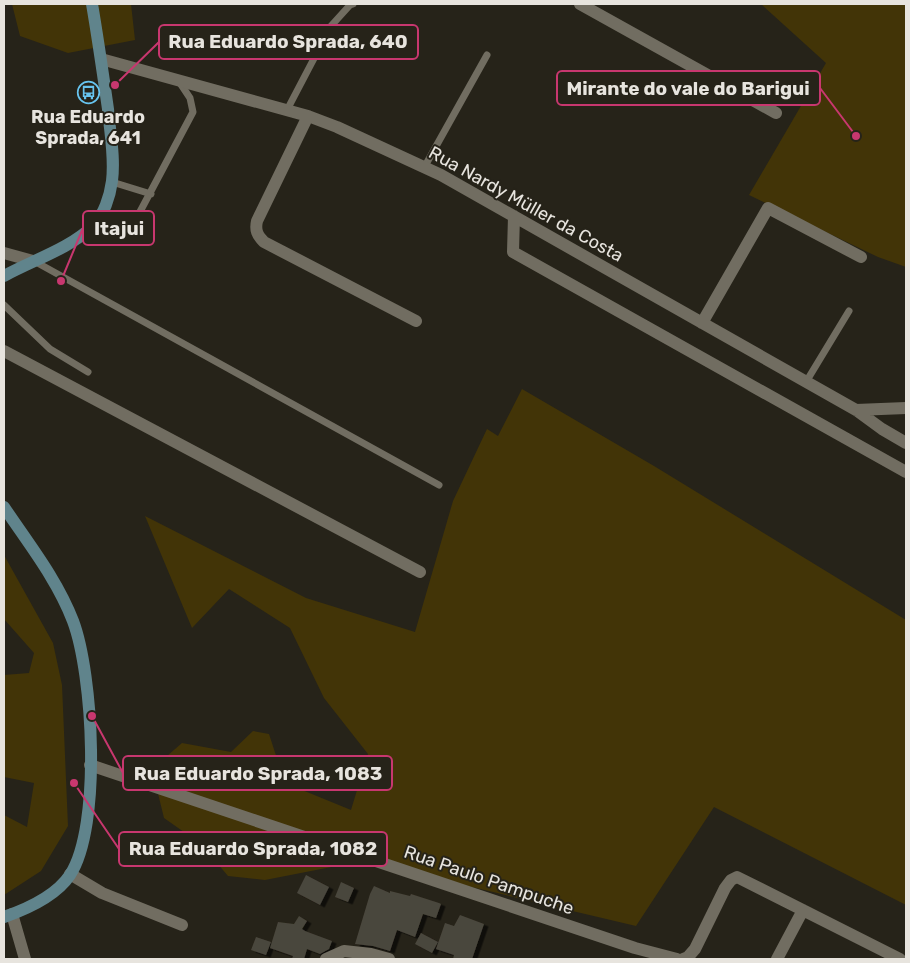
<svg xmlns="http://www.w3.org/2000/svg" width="910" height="963" font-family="Rubik,sans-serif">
	<defs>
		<filter id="shadow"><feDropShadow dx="4.5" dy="2.5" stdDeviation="0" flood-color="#0009"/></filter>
	</defs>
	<rect width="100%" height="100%" fill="#262319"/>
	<path fill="#423407" d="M12 4H131L135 40 68 53 20 36Z
		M761 4H906V267L878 257 749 195 826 63Z
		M522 389 654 466 906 620V905L714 807 636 926 362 861 265 880 228 876 201 844 164 818 152 769 182 743 231 752 253 731 269 734 285 783 351 810 368 754 324 698 290 628 229 589 192 628 145 516 306 598 415 632 453 501 487 429 498 436Z
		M4 555 53 643 62 685 68 826 41 871 4 895V815L27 827 34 783 4 777V675L29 673 34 653 4 619Z"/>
	<path fill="#4a463c" filter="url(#shadow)" d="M306 875 329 887 320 905 297 893Z
		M341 882 354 888 348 902 335 897Z
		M374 886 390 893V891L410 896 411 894 439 903 441 904 436 918 423 914 415 937 397 930 390 951 373 946 355 944 370 894Z
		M460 915 484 924 472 959H453L454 955 436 949 445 923 454 926Z
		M299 916 307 921 302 929 305 931 332 941 329 949 320 954 307 949 304 959H292L293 956 270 948 278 922 294 924Z
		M421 933 438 942 432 953 415 944Z
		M256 937 271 942 266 955 251 950Z"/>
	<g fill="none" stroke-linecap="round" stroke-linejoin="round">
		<path stroke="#716d61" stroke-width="7" d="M287 110 331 26 350 5 353 4
			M425 166 487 55
			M112 182 151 194
			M101 216 128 227 134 223 193 112 190 98 178 80
			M34 261 439 485
			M4 305 50 349 88 372
			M806 382 849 311"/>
		<path stroke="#716d61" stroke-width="12" d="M580 4 776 113
			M101 59 308 116 337 127 441 175 856 410 882 429 906 443
			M308 116 257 221C255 230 257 235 264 242L416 321
			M514 216 513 252 906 472
			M4 253 33 261
			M702 323 768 208 861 257
			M4 351 420 572
			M856 410 906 408
			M90 765 635 948 677 959
			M70 874 102 893 182 925
			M326 959 344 951 371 954 389 959
			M683 959 688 957 695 949 725 888 731 880 737 877 900 959
			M777 959 803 910"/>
		<path stroke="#716d61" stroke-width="12" d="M12 914 25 959"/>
		<path stroke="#60848c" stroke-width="12" d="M4 276C33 260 69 249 93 226 104 215 110 196 112 181 115 157 110 133 108 109 103 74 98 39 92 4
			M4 507C28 543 57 579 73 621 93 674 102 826 70 875 56 896 27 909 4 917"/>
	</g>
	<defs>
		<symbol id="bus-ring" viewBox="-11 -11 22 22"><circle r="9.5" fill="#262319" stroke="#67c4ef" stroke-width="1.5"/><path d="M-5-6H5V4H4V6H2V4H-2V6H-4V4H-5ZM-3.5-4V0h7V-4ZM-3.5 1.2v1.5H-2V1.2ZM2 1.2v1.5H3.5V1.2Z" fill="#67c4ef"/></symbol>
	</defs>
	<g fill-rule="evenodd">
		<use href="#bus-ring" x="76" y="80" width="25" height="25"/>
	</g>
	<g text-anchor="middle" stroke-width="4" stroke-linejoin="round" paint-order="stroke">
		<g font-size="18" font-weight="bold" fill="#e7e4de" stroke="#262319">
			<text x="88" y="123">Rua Eduardo<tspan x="88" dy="21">Sprada, 641</tspan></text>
		</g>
		<g font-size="18" fill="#e7e4de" stroke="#262319">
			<text transform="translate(526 204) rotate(29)" y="6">Rua Nardy Müller da Costa</text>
			<text transform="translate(489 880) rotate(19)" y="6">Rua Paulo Pampuche</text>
		</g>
	</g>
	<path fill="none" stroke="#c8376f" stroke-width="2" d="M115 85L159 42M856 136L820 88M61 281L83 228M92 716L123 773M74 783L119 849"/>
	<g fill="#c8376f" stroke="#262319" stroke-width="2">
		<circle cx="115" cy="85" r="5"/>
		<circle cx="856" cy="136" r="5"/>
		<circle cx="61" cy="281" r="5"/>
		<circle cx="92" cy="716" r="5"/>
		<circle cx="74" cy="783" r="5"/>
	</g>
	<g fill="#262319" stroke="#c8376f" stroke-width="2">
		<rect x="159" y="25" width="259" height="34" rx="5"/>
		<rect x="557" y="71" width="263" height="34" rx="5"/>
		<rect x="83" y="211" width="71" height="34" rx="5"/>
		<rect x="123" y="756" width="269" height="34" rx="5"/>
		<rect x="119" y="832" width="268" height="34" rx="5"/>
	</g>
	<g font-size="19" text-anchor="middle" font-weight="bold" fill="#e7e4de">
		<text x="288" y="48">Rua Eduardo Sprada, 640</text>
		<text x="688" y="95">Mirante do vale do Barigui</text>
		<text x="119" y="235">Itajui</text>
		<text x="258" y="780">Rua Eduardo Sprada, 1083</text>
		<text x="253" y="855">Rua Eduardo Sprada, 1082</text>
	</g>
	<rect width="910" height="963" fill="none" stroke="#e7e4de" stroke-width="10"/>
</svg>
